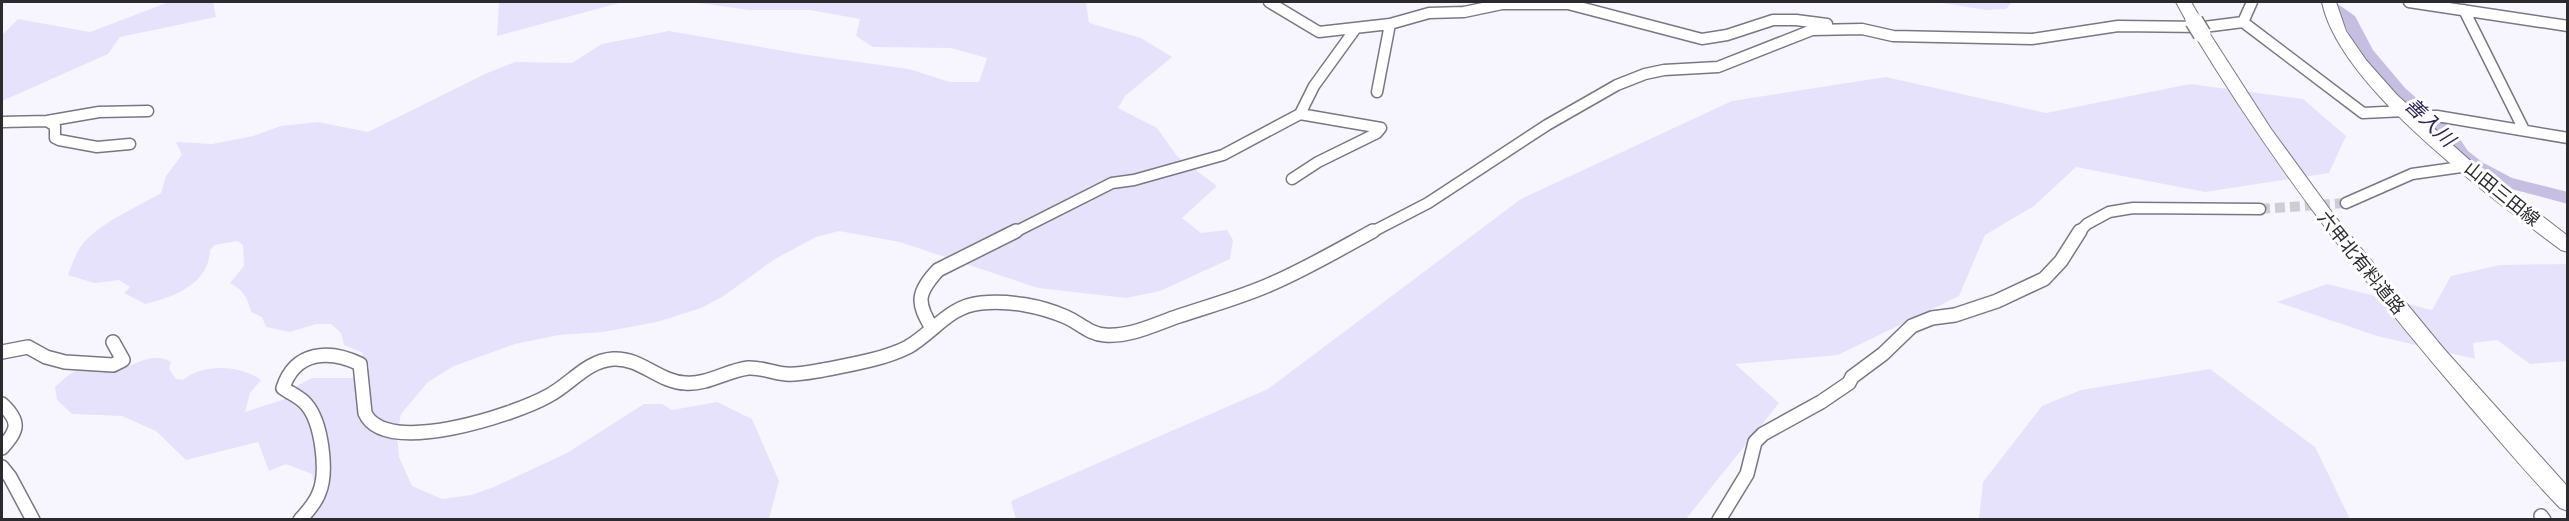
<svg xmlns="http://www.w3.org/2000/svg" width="2569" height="521" font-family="Lato,'Noto Sans JP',sans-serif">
	<rect width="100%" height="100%" fill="#f7f6ff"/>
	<path fill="#e6e2fb" d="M169 2H213L216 17 120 37 108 54 2 101V35L18 19 90 32Z
		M499 2H623L497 36Z
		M692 2H1086L1089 23 1141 38 1172 57 1125 96 1118 108 1157 128 1177 156 1217 186 1182 218 1201 233 1227 230 1233 240 1230 259 1160 291 1126 298 1038 288 900 242 839 231 816 237 775 259 722 297 701 308 657 322 603 332 559 335 515 344 454 366 428 382 401 414 397 434 399 457 412 486 442 499 471 495 494 487 567 453 644 404H662L672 410 717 402 752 419 779 481 769 519H308L320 506 312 474 286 464 269 471 258 442 186 460 156 431 122 416 72 414 57 400 55 387C76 368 85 361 113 373 130 367 154 350 171 362L169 369 176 379 183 380C202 363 241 365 261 380L250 393 245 412 285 399 297 386 312 378H351L370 368 361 352 344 345 341 333 331 324H316L290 332 266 327 262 317 251 312C248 298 243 290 230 283L244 266 243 245 237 241 215 245 210 250C209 284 174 297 145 304L124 293 130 287 119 280 94 283 68 275C73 262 77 248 88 238 108 219 137 207 161 193L166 176 182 155 176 142 212 144 253 136 281 126 318 122 368 132 485 74 515 62 572 63 602 44 669 31 801 54 909 69 950 82H979L987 58 951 48 873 47 856 36 860 19 810 10H749Z
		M1937 2H2012L2006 9 1985 10Z
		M1886 77 2046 113 2190 84 2303 99 2346 136 2329 173 2205 192 2076 167 2034 206 1985 235 1959 296 1838 355 1735 364 1779 403 1686 519 1016 520 1011 501 1268 389 1521 199 1732 101Z
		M2567 264V361L2530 364 2497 340 2473 343 2475 359 2377 336 2277 302 2327 284 2432 310 2451 276 2500 265Z
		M2210 369 2315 447 2350 519H1979L1983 482 2042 406 2081 390Z"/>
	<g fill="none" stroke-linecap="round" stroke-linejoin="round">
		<path fill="#c6bfe2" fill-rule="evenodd" d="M2319 2H2335L2355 16 2373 50 2405 88 2456 133 2468 151 2482 162 2512 178 2568 192V204L2500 186 2470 170 2456 159 2444 140 2393 96 2358 52 2343 22Z"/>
		<path stroke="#cecdd5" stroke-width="10" stroke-dasharray="10 5" stroke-linecap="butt" d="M2260 209 2346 203"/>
		<defs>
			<path id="street-far1" d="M1269 2 1319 32 1390 24 1429 13 1464 12 1502 4H1568L1702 39 1727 35 1773 20H1796L1827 24
				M2409 2 2568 26
				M2464 10 2524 130
				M2243 22 2252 2
				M1377 92 1390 24
				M2411 116H2437L2568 138
				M47 121 55 126V138L59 140 97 147 130 144
				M2 122 47 121 99 112 148 111
				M1292 179 1318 162 1377 133 1381 128 1300 114
				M2346 203 2412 174 2468 166
				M1013 233 1112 183 1134 180 1223 155 1300 114 1314 86 1356 28
				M1370 233 1428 203 1547 125 1617 85 1645 74 1664 70 1718 67 1812 30 1862 29 1893 36 2032 39 2118 26 2204 27 2243 22 2363 113 2405 111
				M2078 233 2087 224 2109 212 2133 208 2260 209"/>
			<path id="street" d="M932 328C916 302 917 293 938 270L1016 231
				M2 352 28 347 46 357 65 362 113 365 123 360 113 342
				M2 404C21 422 18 430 2 448
				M2 467 10 477 33 520
				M2541 516 2544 520
				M300 520C307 512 315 504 319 493 328 472 322 422 306 404 300 397 290 393 283 388 295 351 329 349 360 364L365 413C385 458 516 414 548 396 571 384 586 361 613 359 640 357 659 382 685 383 707 385 726 371 748 368 761 367 773 373 786 374 798 375 811 372 823 370 849 365 885 359 908 347 934 332 949 306 981 303 1009 300 1041 306 1066 317 1080 323 1089 334 1105 335 1131 337 1155 324 1179 316 1209 306 1242 297 1271 284 1306 269 1340 249 1373 231
				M1719 520 1747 474 1755 442 1763 434 1821 402 1849 383 1852 377 1883 354 1912 326 1932 318 1955 315 1997 301 2044 279 2061 261 2080 231"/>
			<path id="primary" d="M2176 2H2191L2202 21 2200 24H2188Z
				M2322 2H2336L2346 31 2366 60 2397 95 2475 165 2568 236V252L2561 250C2492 198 2339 87 2322 2Z
				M2202 29 2208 31 2271 129 2336 218 2444 349 2568 487V511L2560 508C2527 474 2497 438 2467 403 2366 286 2274 166 2194 34Z"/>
		</defs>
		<use href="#street-far1" stroke="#797782" stroke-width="13"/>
		<use href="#street" stroke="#797782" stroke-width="16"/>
		<use href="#primary" stroke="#797782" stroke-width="2"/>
		<use href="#street-far1" stroke="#fff" stroke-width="10"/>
		<use href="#street" stroke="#fff" stroke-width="13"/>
		<use href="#primary" fill="#fff" fill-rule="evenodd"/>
		<defs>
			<path id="primary-bridge" d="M2194 21 2202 34"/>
		</defs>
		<use href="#primary-bridge" stroke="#797782" stroke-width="20" stroke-linecap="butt"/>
		<use href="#primary-bridge" stroke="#fff" stroke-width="17"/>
	</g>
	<g text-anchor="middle" stroke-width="6" stroke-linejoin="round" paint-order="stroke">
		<g font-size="18" fill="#2b2a2f" stroke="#fff">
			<text transform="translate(2502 194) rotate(39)" y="6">山田三田線</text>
			<text transform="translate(2361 263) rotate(51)" y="6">六甲北有料道路</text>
		</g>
		<g font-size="20" font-style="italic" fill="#312552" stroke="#fff">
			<text transform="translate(2430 122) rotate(44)" y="7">善入川</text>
		</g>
	</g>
	<rect width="2569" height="521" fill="none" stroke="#2b2a2f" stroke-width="6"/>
</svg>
